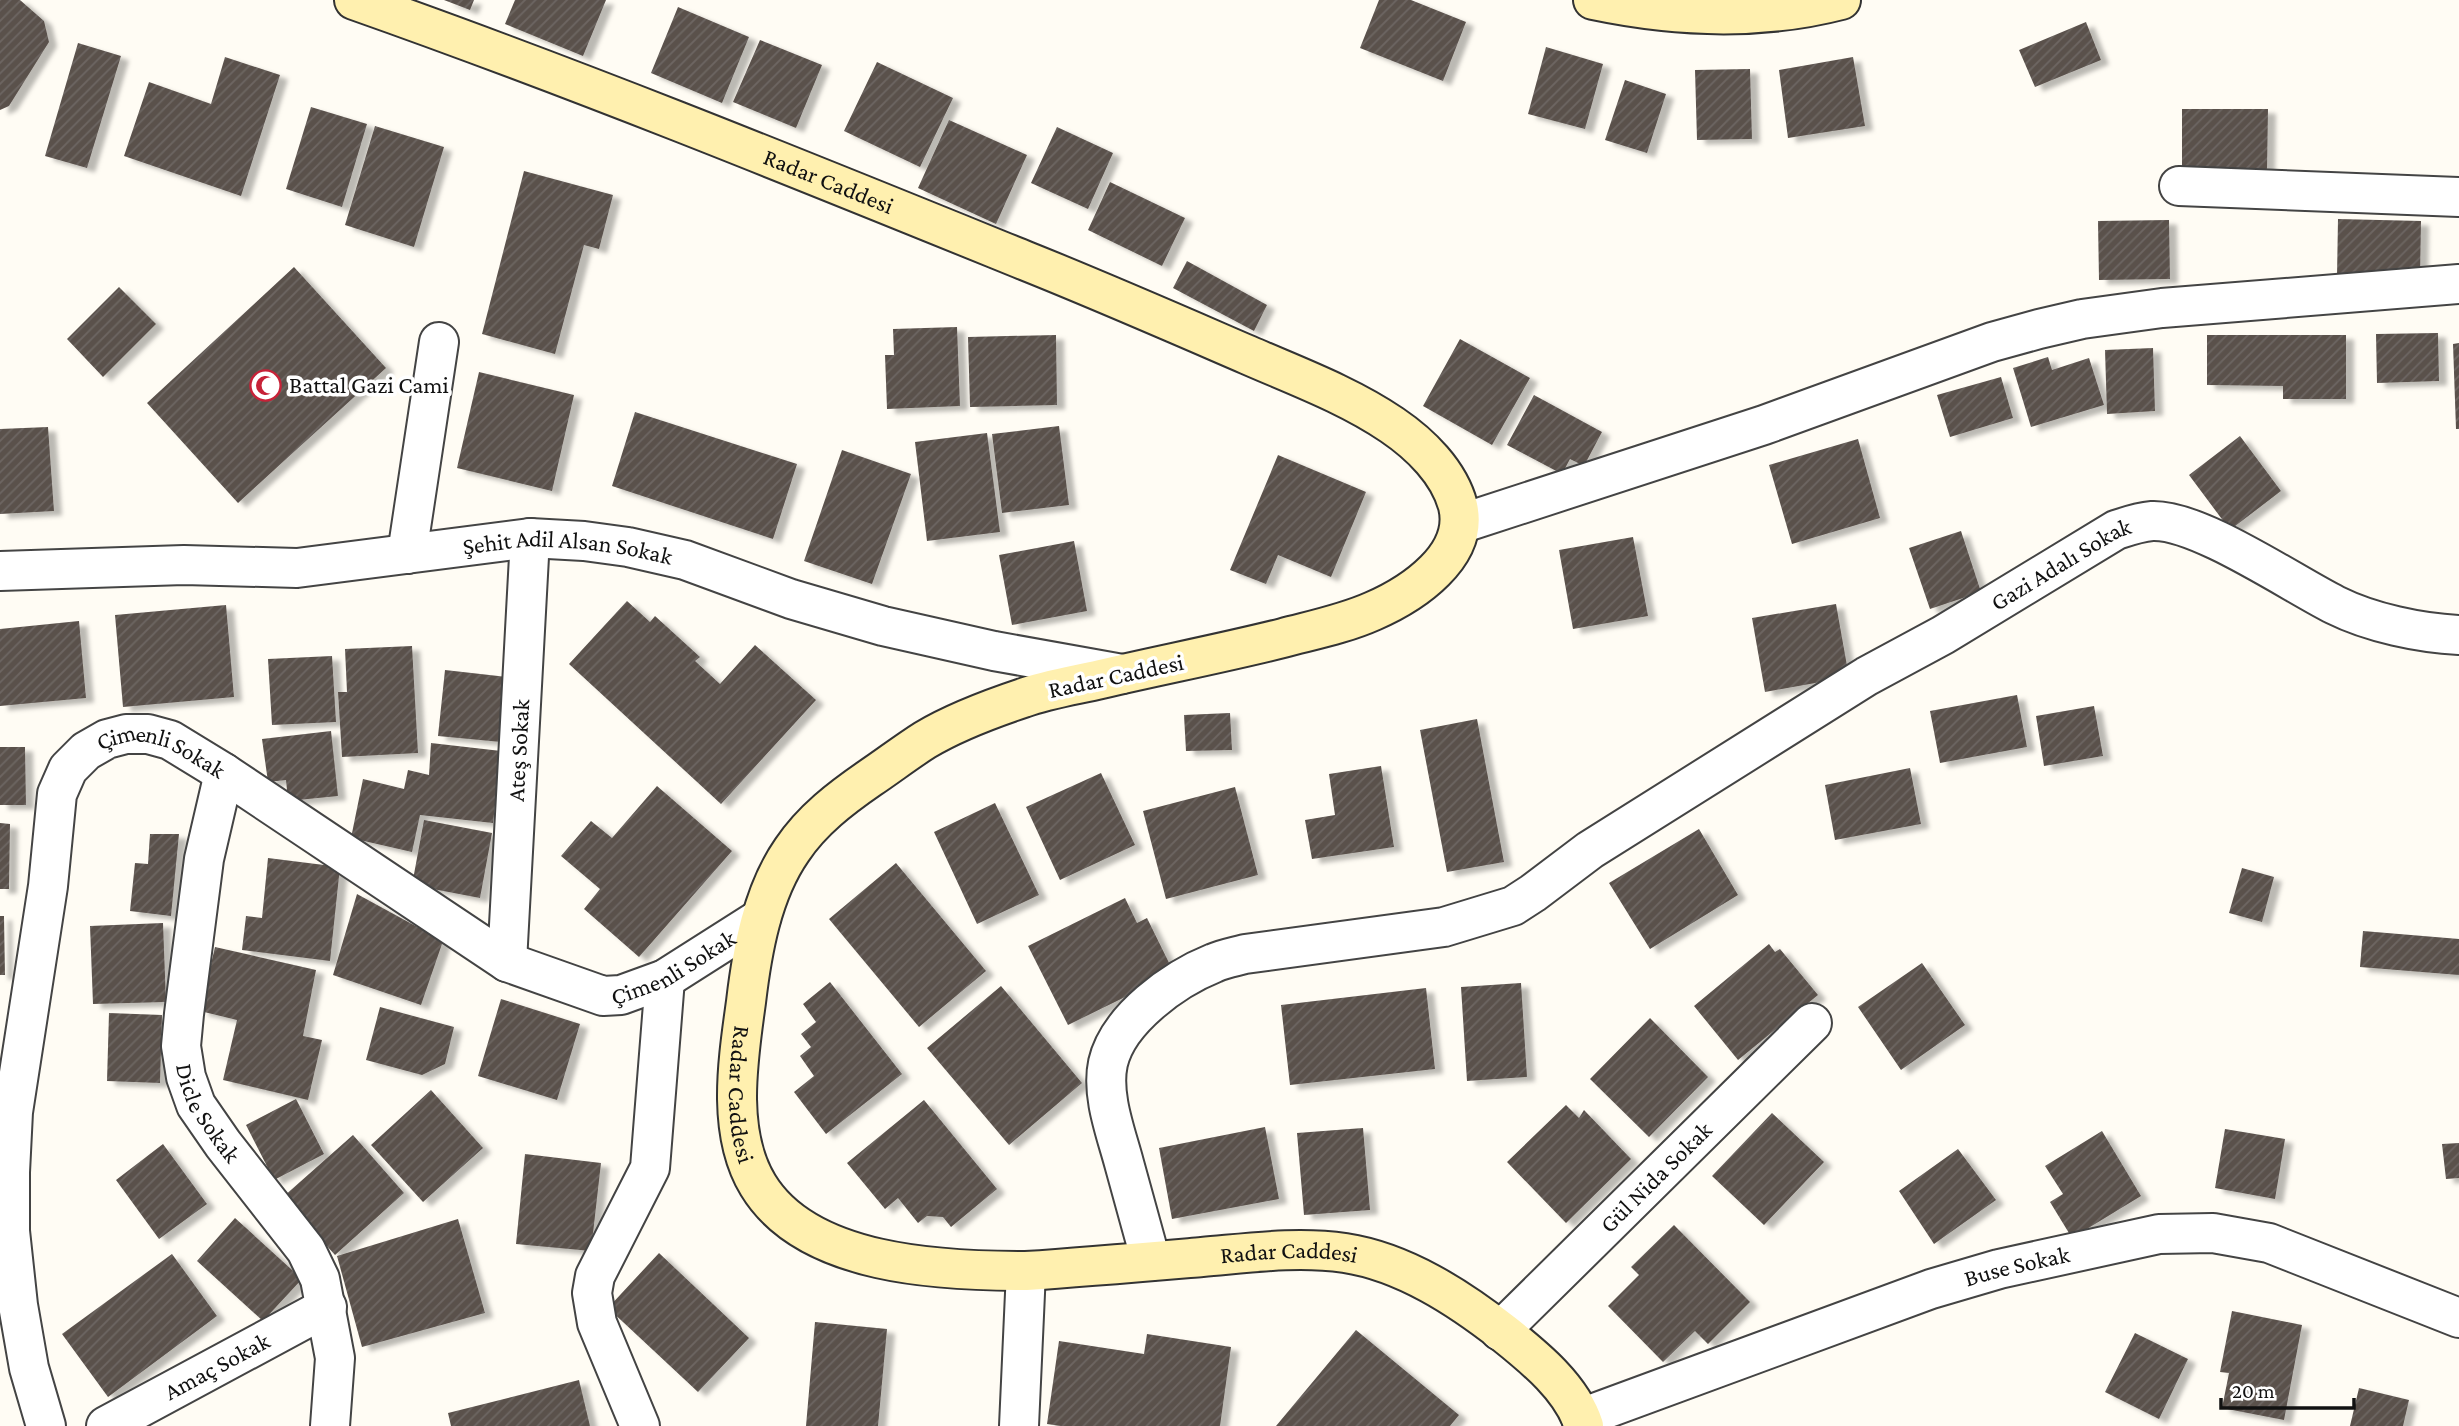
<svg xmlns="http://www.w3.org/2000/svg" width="2459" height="1426" font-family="'Crimson Pro',serif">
	<defs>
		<pattern id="building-hatch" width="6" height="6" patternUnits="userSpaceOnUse" patternTransform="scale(1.75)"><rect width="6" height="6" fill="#5a514c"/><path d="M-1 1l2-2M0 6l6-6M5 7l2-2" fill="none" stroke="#6d6662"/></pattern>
		<filter id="shadow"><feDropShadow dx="8" dy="4.5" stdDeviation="2" flood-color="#0004"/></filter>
	</defs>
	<rect width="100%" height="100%" fill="#fffcf4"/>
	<path fill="url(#building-hatch)" filter="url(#shadow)" d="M0 0H20L44 21 49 42 9 106 0 110Z
		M444 0H474L470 10Z
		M515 0H606L583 56 505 24Z
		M1379 0H1411L1466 22 1443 81 1360 48Z
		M678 7 749 37 722 103 651 73Z
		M2086 22 2101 60 2035 87 2019 50Z
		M760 40 822 65 796 128 733 102Z
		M78 43 121 56 87 168 45 156Z
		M1546 47 1603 64 1585 129 1528 114Z
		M225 57 280 75 241 196 124 156 149 82 211 104Z
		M1853 57 1865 126 1788 138 1779 70Z
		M877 62 953 98 920 167 844 131Z
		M1750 69 1752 139 1697 140 1695 70Z
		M1625 80 1666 94 1647 153 1605 140Z
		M311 107 367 124 342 207 286 189Z
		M2182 109H2268L2267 172 2182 171Z
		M949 120 1027 155 996 224 918 188Z
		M375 126 444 147 414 247 345 225Z
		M1057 127 1113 153 1088 209 1031 183Z
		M524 171 613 195 599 249 584 245 555 354 482 334Z
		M1110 182 1185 218 1162 266 1088 230Z
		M2338 219 2421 221 2420 279 2337 276Z
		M2169 220 2170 279 2099 280 2098 221Z
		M1187 261 1267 305 1254 331 1173 288Z
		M294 267 386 368 238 503 147 403Z
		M119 287 156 324 103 377 67 339Z
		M957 327 960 406 887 409 885 355H894L893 329Z
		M2438 333 2439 381 2377 383 2376 334Z
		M1056 335 1057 405 970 407 968 337Z
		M2207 335H2346V399H2283V386L2207 385Z
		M1460 339 1530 378 1492 445 1423 406Z
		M2459 343V429H2456L2453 344Z
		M2153 348 2155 411 2107 414 2105 350Z
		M2048 357 2052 370 2089 358 2104 405 2031 427 2013 368Z
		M479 372 574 395 552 491 457 468Z
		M2001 377 2013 418 1950 437 1937 395Z
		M1534 395 1602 432 1584 466 1570 459 1562 474 1507 445Z
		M635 412 797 464 773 539 612 486Z
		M1059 426 1069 505 1002 513 992 434Z
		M48 427 54 511 0 514V429Z
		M987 433 1000 532 927 541 915 442Z
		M2240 436 2281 491 2230 530 2189 475Z
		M1858 439 1880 518 1792 544 1769 465Z
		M842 450 911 474 872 584 804 561Z
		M1278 455 1366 492 1331 577 1278 555 1266 584 1230 570Z
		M1961 531 1981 592 1930 609 1909 548Z
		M1633 537 1648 616 1573 629 1559 550Z
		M1074 541 1087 611 1012 625 999 555Z
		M627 601 650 622 655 616 700 657 695 661 720 684 755 645 816 700 721 804 569 664Z
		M1836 604 1849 677 1765 692 1752 618Z
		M226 605 234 697 123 707 115 615Z
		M79 621 86 698 0 706V629Z
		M412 646 418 753 342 757 338 692H347L345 649Z
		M332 656 336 722 272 725 268 659Z
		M445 670 507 677 501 742 438 736Z
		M2017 695 2027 747 1940 763 1930 711Z
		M2094 706 2103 756 2044 766 2036 716Z
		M1230 713 1232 750 1186 751 1184 715Z
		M1477 719 1504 862 1447 872 1420 730Z
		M331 731 338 796 288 801 286 780 268 782 262 739Z
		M431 743 501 751 493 823 420 815 412 852 351 838 363 779 404 789 408 770 429 775Z
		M0 747H25L26 805H0Z
		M1381 766 1394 847 1312 859 1305 820 1335 815 1329 774Z
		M1910 768 1921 824 1835 840 1825 785Z
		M1101 773 1135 845 1060 880 1026 807Z
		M657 786 732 851 639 957 584 909 600 889 561 856 591 821 612 838Z
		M1235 787 1258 875 1166 899 1143 811Z
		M995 803 1039 895 977 924 934 832Z
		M424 820 492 833 480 898 412 885Z
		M0 823 10 824 9 889H0Z
		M1699 829 1738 895 1650 949 1609 883Z
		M150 834H179L171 916 130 911 135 863 148 864Z
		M268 858 340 867 330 961 242 950 246 916 262 918Z
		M896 863 986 971 919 1027 829 919Z
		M2242 868 2274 877 2262 922 2229 913Z
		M357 894 443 941 421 1005 333 975Z
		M1125 898 1137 923 1147 918 1174 973 1068 1025 1028 946Z
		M0 916H4L5 975H0Z
		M163 923 166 1002 93 1004 90 926Z
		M2363 931 2459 939V975L2360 967Z
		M1769 944 1775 952 1780 949 1818 995 1738 1060 1694 1006Z
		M215 947 316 970 303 1036 322 1040 308 1100 223 1080 237 1020 200 1011Z
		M1922 963 1965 1025 1901 1070 1858 1007Z
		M830 982 902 1074 826 1134 794 1092 814 1076 800 1056 811 1047 801 1034 816 1022 803 1004Z
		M1521 983 1527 1077 1467 1081 1461 987Z
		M1001 986 1082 1083 1009 1145 927 1048Z
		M1426 988 1435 1069 1290 1085 1281 1005Z
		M501 999 580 1024 557 1100 478 1076Z
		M380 1007 454 1027 445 1064 422 1075 366 1060Z
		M109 1013 162 1015 160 1083 107 1081Z
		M1650 1018 1708 1077 1649 1137 1590 1079Z
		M431 1090 483 1148 423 1202 371 1145Z
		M296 1099 324 1154 274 1180 246 1125Z
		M924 1100 997 1189 951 1227 943 1217 927 1216 918 1223 898 1198 885 1209 847 1163Z
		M1566 1105 1579 1118 1584 1110 1631 1159 1566 1223 1507 1162Z
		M1772 1113 1824 1162 1764 1225 1712 1176Z
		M1265 1127 1279 1199 1172 1219 1159 1148Z
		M1363 1128 1370 1210 1304 1215 1297 1133Z
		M2225 1129 2285 1139 2275 1199 2215 1188Z
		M2102 1131 2141 1196 2072 1238 2050 1202 2063 1194 2045 1166Z
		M353 1135 404 1193 335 1255 283 1197Z
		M2459 1143V1178L2446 1179 2442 1144Z
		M163 1144 207 1204 159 1239 116 1180Z
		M1958 1149 1996 1200 1934 1244 1899 1191Z
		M525 1154 601 1163 591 1251 516 1244Z
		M235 1218 302 1279 263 1321 197 1261Z
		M458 1219 485 1313 362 1347 337 1256Z
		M1674 1225 1750 1302 1708 1344 1695 1331 1663 1362 1608 1306 1639 1275 1631 1267Z
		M659 1253 749 1338 698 1392 608 1308Z
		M172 1254 217 1316 108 1397 62 1334Z
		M2232 1311 2302 1325 2284 1420 2222 1408 2229 1373 2220 1372Z
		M815 1322 887 1329 878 1426H806Z
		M1356 1330 1459 1415 1450 1426H1276Z
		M2135 1333 2188 1359 2159 1419 2105 1392Z
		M1147 1334 1231 1347 1220 1426H1061L1047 1424 1059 1341 1144 1354Z
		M579 1380 590 1426H451L448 1413Z
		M2359 1388 2409 1400 2403 1426H2350Z"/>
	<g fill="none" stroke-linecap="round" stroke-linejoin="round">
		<defs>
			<g id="street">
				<path d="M2179 186 2459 197"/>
				<path d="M1460 524 1764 425 1992 342 2039 329 2082 319 2162 308 2459 284"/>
				<path d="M407 554 439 342"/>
				<path id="s1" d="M0 571 184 565 297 568 530 538 584 541 628 547 685 560 791 599 883 626 994 651 1122 674"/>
				<path id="s2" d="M224 773 204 859 184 1014 181 1046 186 1077 196 1105 223 1144 306 1250 320 1279 335 1358 330 1426"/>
				<path id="s3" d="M507 962 530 538"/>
				<path id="s4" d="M1151 1261C1142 1229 1133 1196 1124 1163 1116 1133 1101 1095 1108 1063 1118 1019 1174 979 1214 963 1223 959 1234 957 1245 954L1444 927 1513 906 1533 893 1590 850 1867 676 1943 635 2116 530C2128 526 2139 522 2152 521 2198 519 2291 583 2335 605 2371 623 2420 633 2459 635"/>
				<path id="s5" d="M1500 1331 1812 1023"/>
				<path id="s6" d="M1581 1418 1931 1289 1999 1269 2159 1234 2213 1233 2269 1243 2459 1318"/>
				<path id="s7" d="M46 1426 29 1368 18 1305 10 1231V1172L13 1112 48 886 57 794 68 769 86 751 107 739 126 734H148L170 740 224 773 507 962 603 996 621 995 665 979 761 918"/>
				<path id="s8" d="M106 1426 327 1307"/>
				<path d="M640 1426 597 1323 592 1293 595 1276 650 1168 665 979"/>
				<path d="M1019 1426 1026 1271"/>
			</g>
			<g id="secondary">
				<path id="s9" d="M354 0C581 80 804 171 1026 261 1101 291 1174 323 1248 355 1296 376 1348 395 1392 425 1420 444 1449 472 1458 506 1470 556 1412 594 1373 611 1344 624 1313 630 1283 638 1223 653 1161 665 1101 679 1075 685 1048 689 1023 698 990 709 955 722 925 740 906 752 888 766 870 778 841 798 812 820 792 850 762 893 752 951 746 1002 738 1060 726 1132 758 1185 807 1266 942 1271 1026 1271 1085 1267 1143 1262 1202 1257 1249 1253 1297 1246 1345 1253 1404 1262 1459 1298 1505 1334 1535 1358 1572 1388 1584 1426"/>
				<path d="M1593 0C1674 17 1760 21 1841 0"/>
			</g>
		</defs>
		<use href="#street" stroke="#444" stroke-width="42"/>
		<use href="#secondary" stroke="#333" stroke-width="42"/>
		<use href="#street" stroke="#fff" stroke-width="38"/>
		<use href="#secondary" stroke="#fff0af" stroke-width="38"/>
	</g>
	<defs>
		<symbol id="mosque-ring" viewBox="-11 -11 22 22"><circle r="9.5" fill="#fff" stroke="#c72238" stroke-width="1.5"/><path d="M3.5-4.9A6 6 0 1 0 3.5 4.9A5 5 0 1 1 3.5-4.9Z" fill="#c72238"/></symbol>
	</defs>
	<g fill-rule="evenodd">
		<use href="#mosque-ring" x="248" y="368" width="35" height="35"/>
	</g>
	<g text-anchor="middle" stroke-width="7" stroke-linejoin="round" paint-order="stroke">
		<g font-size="24" fill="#111" stroke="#fff">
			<text dy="8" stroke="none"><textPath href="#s9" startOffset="508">Radar Caddesi</textPath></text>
			<text dy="8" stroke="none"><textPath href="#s1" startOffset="570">Şehit Adil Alsan Sokak</textPath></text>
			<text dy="8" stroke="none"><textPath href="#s4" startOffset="1306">Gazi Adalı Sokak</textPath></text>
			<text transform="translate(1116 676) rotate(-12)" y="8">Radar Caddesi</text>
			<text dy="8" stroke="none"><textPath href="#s3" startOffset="212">Ateş Sokak</textPath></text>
			<text dy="8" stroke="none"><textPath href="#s7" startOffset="774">Çimenli Sokak</textPath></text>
			<text dy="8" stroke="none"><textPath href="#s7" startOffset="1363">Çimenli Sokak</textPath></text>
			<text dy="8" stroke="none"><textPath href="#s9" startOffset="2270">Radar Caddesi</textPath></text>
			<text dy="8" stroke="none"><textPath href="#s2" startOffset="350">Dicle Sokak</textPath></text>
			<text dy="8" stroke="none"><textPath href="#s5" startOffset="219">Gül Nida Sokak</textPath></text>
			<text dy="8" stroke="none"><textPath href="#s9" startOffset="2921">Radar Caddesi</textPath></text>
			<text dy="8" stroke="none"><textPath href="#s6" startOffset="462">Buse Sokak</textPath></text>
			<text dy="8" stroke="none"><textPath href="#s8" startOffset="126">Amaç Sokak</textPath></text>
		</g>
		<g font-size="24" fill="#111" stroke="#fff" text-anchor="start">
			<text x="289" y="393">Battal Gazi Cami</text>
		</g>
	</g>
	<path d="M2221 1398v10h133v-10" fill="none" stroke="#111111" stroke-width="3.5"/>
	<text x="2232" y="1398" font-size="21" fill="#111111" stroke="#ffffff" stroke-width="5" paint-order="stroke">20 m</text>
</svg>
